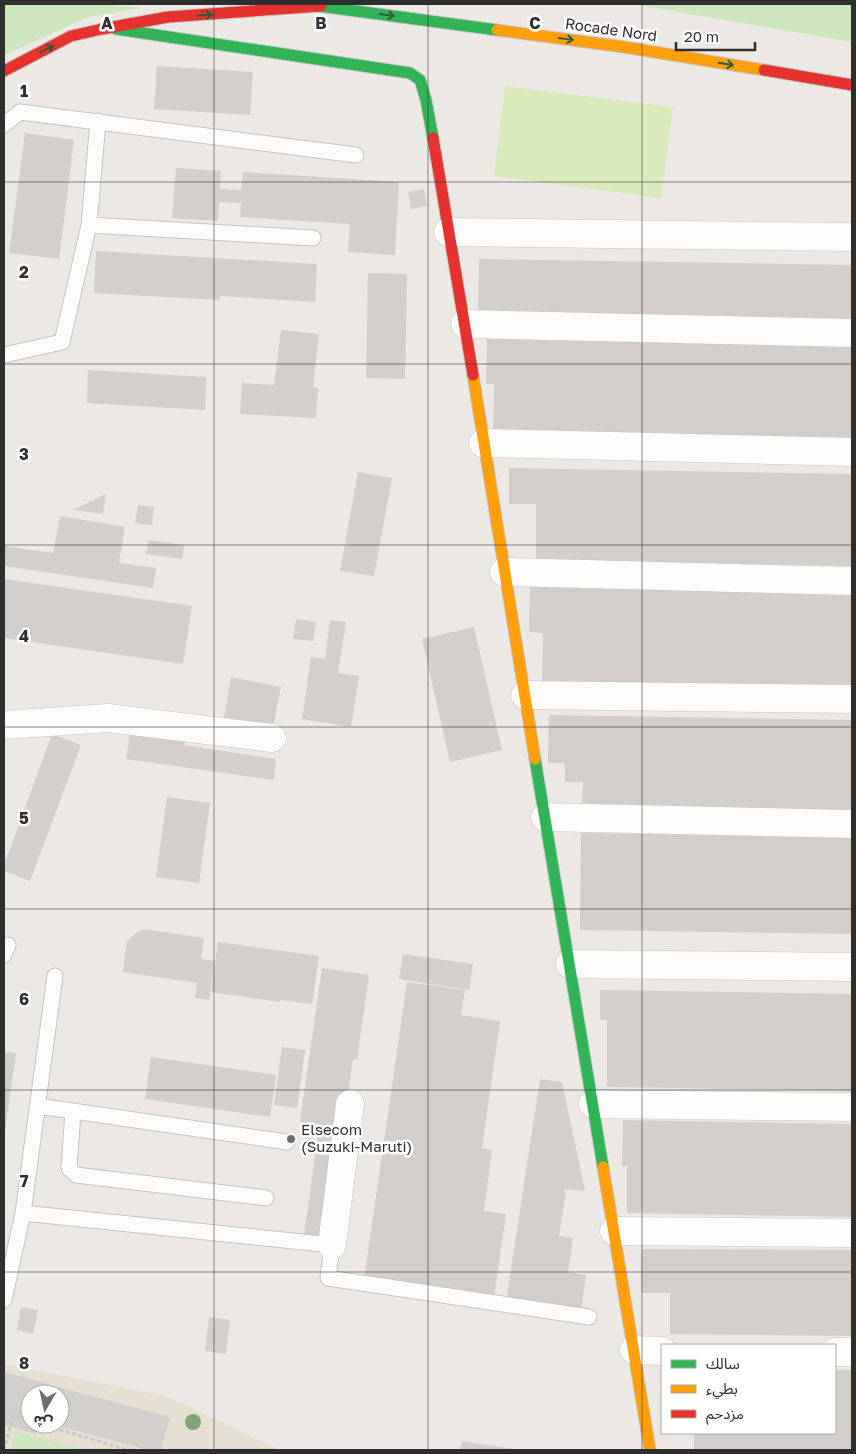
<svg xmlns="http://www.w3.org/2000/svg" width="856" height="1454" font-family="'Golos Text','Noto Sans Arabic',sans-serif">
	<rect width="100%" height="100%" fill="#ece8e4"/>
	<path fill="#e6e0d3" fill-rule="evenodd" d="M4 1364 167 1396 279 1450H4ZM30 1394H60V1424H30Z"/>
	<path fill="#cee6be" d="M4 4H101L142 8 89 17 4 55Z
		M633 4H852V42Z
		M16 1432 86 1450H11Z"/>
	<path fill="#d9eabb" d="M505 86 673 107 661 198 494 176Z"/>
	<path fill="#d1cecb" d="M157 66 253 72 250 115 154 109Z
		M25 133 74 140 59 259 9 253Z
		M176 168 221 171 220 189 241 190 243 172 399 182 395 255 348 252 350 224 240 217 241 203 219 202 218 221 172 218Z
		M424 189 427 206 411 209 408 192Z
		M96 251 317 264 315 302 220 296 219 300 94 293Z
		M479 259 852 265V321L478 314Z
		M368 273 407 274 405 379 366 378Z
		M281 330 319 334 313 387 318 388 316 418 240 414 242 383 274 385Z
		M487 337 852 344V441L493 434 494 384H486Z
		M88 370 206 377 205 410 87 403Z
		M509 468 852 474V566L536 561V504H509Z
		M358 472 392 478 374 576 340 571Z
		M106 494 103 514 73 510Z
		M138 505 154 507 152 525 135 523Z
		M60 516 125 527 119 563 156 568 153 588 4 566V546L53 553Z
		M148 540 184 545 182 559 146 554Z
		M4 579 192 606 183 664 4 638Z
		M530 584 852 589V689L542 684 543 633 529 632Z
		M296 619 316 622 313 641 293 639Z
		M330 620 346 622 338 673 359 676 351 727 302 719 311 657 325 659Z
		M474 627 502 750 450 762 422 639Z
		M231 677 281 687 272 732 223 723Z
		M549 715 852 720V811L582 806 583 782H565V763H548Z
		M52 734 81 745 30 881 4 871V865Z
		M130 734 185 742 184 745 276 759 274 780 126 759Z
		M167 797 210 803 199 883 156 877Z
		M581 833 852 837V934L580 930Z
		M143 929 204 938 201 959 215 961 209 1000 195 998 197 983 123 972 127 941 135 934Z
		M218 942 319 956 312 1004 280 1000V1002L211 992Z
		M403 954 473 964 469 990 399 979Z
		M322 968 369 975 357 1060 353 1059 343 1128 300 1122Z
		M407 982 465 990 461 1015 500 1021 482 1148 492 1150 484 1211 506 1214 494 1297 364 1279Z
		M600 990 852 994V1091L607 1087V1020H600Z
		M282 1047 305 1050 297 1108 274 1105Z
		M4 1052 16 1053 5 1131H4Z
		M151 1057 276 1075 270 1117 145 1099Z
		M540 1079 562 1082 585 1191 564 1189 566 1192 559 1236 573 1238 568 1272 586 1275 581 1312 506 1302Z
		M623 1120 852 1124V1217L627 1213V1166H622Z
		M319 1128 343 1131 328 1238 304 1235Z
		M641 1249 852 1250V1336L670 1334V1293H641Z
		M21 1307 38 1310 33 1334 17 1330Z
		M209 1317 230 1320 226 1354 205 1351Z
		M835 1370H852V1450H694V1433H835Z
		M4 1372 49 1384 46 1394H30V1424H38L36 1434 4 1425Z
		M58 1387 170 1417 161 1450H148L55 1425 60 1424V1394H56Z
		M462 1441 514 1449V1450H460Z"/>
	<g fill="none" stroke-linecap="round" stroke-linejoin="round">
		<defs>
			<path id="lane" d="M98 121 89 225 313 238
				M4 125 20 112 356 155
				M4 355 62 342 89 225
				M4 955 8 945
				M38 1106 287 1142
				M73 1111 69 1168 76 1175 266 1198
				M23 1213 332 1245 328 1278 589 1317
				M4 1300 23 1213 55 976"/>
			<path id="street" d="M448 232 852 237
				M465 324 852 333
				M483 443 852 452
				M504 572 852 581
				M525 695 852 699
				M4 725 108 718 272 738
				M545 817 852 824
				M570 964 852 967
				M593 1104 852 1107
				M614 1231 852 1233
				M332 1245 350 1104
				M634 1350 662 1351
				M835 1352H852"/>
			<path id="fast" d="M304 4 497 30
				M116 29 410 73 420 80 426 100 433 138
				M535 759 603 1167"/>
			<path id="slow" d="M497 30 624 47 764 70
				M473 375 535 759
				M603 1167 650 1450"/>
			<path id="jam" d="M764 70 852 85
				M4 71 71 36 102 29 168 17 321 6
				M433 138 473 375"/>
		</defs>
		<use href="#lane" stroke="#c5c4c5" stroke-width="17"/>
		<use href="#street" stroke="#c5c4c5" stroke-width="29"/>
		<use href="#fast" stroke="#c5c4c5" stroke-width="13"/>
		<use href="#slow" stroke="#c5c4c5" stroke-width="13"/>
		<use href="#jam" stroke="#c5c4c5" stroke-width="13"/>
		<path stroke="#c9c9c8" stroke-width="3" stroke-dasharray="4 2.5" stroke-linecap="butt" d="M4 1413 30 1421
			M41 1424 128 1450
			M4 1450 13 1416"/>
		<use href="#lane" stroke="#fcfcfb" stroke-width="15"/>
		<use href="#street" stroke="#fcfcfb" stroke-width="28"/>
		<use href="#fast" stroke="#30b455" stroke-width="11"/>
		<use href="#slow" stroke="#ff9f0a" stroke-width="11"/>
		<use href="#jam" stroke="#e5322d" stroke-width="11"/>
	</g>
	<circle fill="#82a575" cx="193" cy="1422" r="8"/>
	<defs><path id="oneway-shaft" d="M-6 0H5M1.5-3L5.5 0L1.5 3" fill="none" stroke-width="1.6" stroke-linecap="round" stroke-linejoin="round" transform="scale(1.25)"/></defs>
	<g stroke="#2f5d3c">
		<use href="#oneway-shaft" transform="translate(205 15) rotate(-4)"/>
		<use href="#oneway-shaft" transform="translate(387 15) rotate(8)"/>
		<use href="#oneway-shaft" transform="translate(566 39) rotate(8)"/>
		<use href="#oneway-shaft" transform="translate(47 49) rotate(-27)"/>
		<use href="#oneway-shaft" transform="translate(726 64) rotate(9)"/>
	</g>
	<path fill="none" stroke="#2e2e2e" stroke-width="1" stroke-opacity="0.55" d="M214 4V1450M428 4V1450M642 4V1450M4 182H852M4 364H852M4 545H852M4 727H852M4 909H852M4 1090H852M4 1272H852"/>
	<circle fill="#706f6e" stroke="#fff" stroke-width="2" cx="291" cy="1139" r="5"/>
	<g text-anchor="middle" stroke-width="5" stroke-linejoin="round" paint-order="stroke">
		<g font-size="15" fill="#2e2e2e" stroke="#fff">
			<text transform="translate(611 30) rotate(8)" y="5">Rocade Nord</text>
		</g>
		<g font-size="15" fill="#2e2e2e" stroke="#fff" text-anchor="start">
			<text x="301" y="1135">Elsecom<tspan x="301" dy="17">(Suzuki-Maruti)</tspan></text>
		</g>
	</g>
	<g font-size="16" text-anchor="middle" font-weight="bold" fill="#2e2e2e" stroke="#fff" stroke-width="5" stroke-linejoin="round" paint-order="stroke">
		<text x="107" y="29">A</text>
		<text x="321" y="29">B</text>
		<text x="535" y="29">C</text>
		<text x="24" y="97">1</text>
		<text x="24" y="278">2</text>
		<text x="24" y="460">3</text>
		<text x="24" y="642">4</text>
		<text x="24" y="824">5</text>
		<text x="24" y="1005">6</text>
		<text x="24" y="1187">7</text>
		<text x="24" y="1369">8</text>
	</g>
	<rect width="856" height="1454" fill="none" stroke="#2e2e2e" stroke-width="10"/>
	<rect x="661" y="1344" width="175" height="90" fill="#ffffff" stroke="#ababab"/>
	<rect x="671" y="1360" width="25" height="8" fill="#30b455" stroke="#ababab"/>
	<text x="706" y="1369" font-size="15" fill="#2e2e2e">سالك</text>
	<rect x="671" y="1385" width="25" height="8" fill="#ff9f0a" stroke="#ababab"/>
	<text x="706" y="1394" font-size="15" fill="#2e2e2e">بطيء</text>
	<rect x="671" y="1410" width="25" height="8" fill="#e5322d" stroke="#ababab"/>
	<text x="706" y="1419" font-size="15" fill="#2e2e2e">مزدحم</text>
	<g transform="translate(45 1409) rotate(189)"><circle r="24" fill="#ffffff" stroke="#ababab"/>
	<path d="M0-4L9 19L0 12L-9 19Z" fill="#706f6e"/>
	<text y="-8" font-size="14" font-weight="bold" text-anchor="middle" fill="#2e2e2e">ش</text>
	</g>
	<path d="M676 42v8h79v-8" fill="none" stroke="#2e2e2e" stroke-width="2.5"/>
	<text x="684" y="42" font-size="15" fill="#2e2e2e" stroke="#ffffff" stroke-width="4" paint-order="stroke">20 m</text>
</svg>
